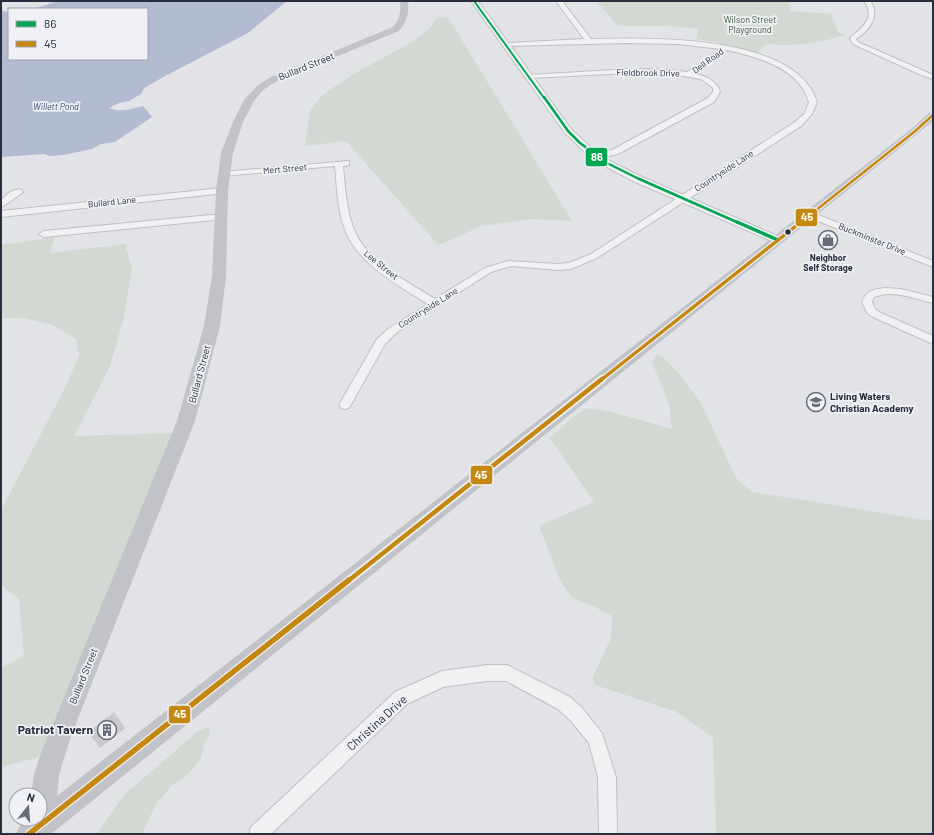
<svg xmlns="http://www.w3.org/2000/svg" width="934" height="835" font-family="Barlow,sans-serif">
	<rect width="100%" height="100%" fill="#e2e3e6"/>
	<path fill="#d1d9d2" d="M789 1 791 11 831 14 838 32 845 35C820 43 792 47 767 44L756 53 716 42 696 39 699 29 669 26H618L597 2Z
		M448 17 572 221 532 219 482 226 438 245 346 141 305 146 310 111 321 96 352 75 417 39 430 28 437 18Z
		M55 237 50 253 125 244 132 269 124 317 110 366 74 436 174 433 55 718 40 757 1 767V668L24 656 19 599 1 585V510L66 386 79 355 76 339 51 324 22 318H1V245Z
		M657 354 663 357 679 374 701 403 736 478 752 492 933 521V834H716L713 738 677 712 595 685 593 677 611 638 612 616 597 608 572 598 560 580 539 526 594 502 550 438C560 430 576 412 587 409 599 406 656 425 672 429L669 404 652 362Z
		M208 727 210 734 204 744 201 759 186 776 172 785 156 804 142 834H97L123 796 198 731Z"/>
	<path fill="#b2bbd0" d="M59 1H287L248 33 167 75 144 88 141 94 129 101 119 103 109 108C120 113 131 109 143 106L152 117 115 142 101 144 92 149 63 155 49 156 45 154 1 157V11L9 12V59H147V9H32Z"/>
	<path fill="#c9cace" d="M114 712 125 728 100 748 88 732Z"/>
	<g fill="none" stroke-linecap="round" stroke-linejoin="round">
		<defs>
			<path id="minor" d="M556 1H562L591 39C648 38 795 33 817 102L812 114 801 126 597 258 571 269 558 270 511 266 491 272 396 333 385 344 349 408 345 409 341 408 339 405 377 339 388 329 428 304C396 284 357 264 344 227 337 207 337 186 335 166L224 176 220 174 221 172 349 161V165L343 166C345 186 346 207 353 227 366 262 405 280 435 299L485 268 508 261 558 264 569 263 591 254 795 122 805 113 809 102C799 68 758 57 727 50L694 74C704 75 718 81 720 92L714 102 618 154 597 159H594V155L612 150 708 98 713 92V88L703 80 696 78 670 74 631 73 530 78 527 76 528 75 631 69 670 70 687 72 721 49 677 44 626 43 504 46V44L506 43 584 39Z
				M864 1H870C881 15 869 31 856 39L858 42 933 75V79L919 74 853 44 850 38C861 28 877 18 864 1Z
				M222 188 226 191 225 193 1 217V211Z
				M19 189 22 190 23 192C21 194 4 206 1 207V200L10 192Z
				M811 212 933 261V267L808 217 807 215 808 213Z
				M221 214 225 217 224 219 44 237 39 234 44 231Z
				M884 288 901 289 933 297V303C915 299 893 289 874 297L872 302 875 309 881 313 933 336V344L873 317 867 313 862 302C867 290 872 290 884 288Z
				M487 665H507L570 697 582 708 602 733 616 777 617 834H599L598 777 589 743 570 720 558 709 506 681H487L443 687 407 704 271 834H249L251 827 395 692 442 671Z"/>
			<path id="tertiary" d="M471 1H478L571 129 596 152 610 161 640 176 782 238 784 240 782 242H774L633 181 603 165 589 156 565 133Z"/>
		</defs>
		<use href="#minor" stroke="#bfc0c3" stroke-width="2"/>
		<use href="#tertiary" stroke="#bfc0c3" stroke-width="2"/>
		<use href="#minor" fill="#f1f1f3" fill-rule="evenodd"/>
		<use href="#tertiary" fill="#f1f1f3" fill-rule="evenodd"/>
		<path fill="#c2c3c8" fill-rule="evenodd" d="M400 1H408C409 13 407 21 399 31L277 81 263 90 254 101 243 122 233 153 228 191 226 276 220 326 195 421 70 739 59 775 57 796 910 130 929 113 933 112V121L55 831 50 834H16C21 821 26 819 40 819V795H31L34 775 41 753 177 421 204 326 212 276 216 191 221 153 233 122 244 100 257 86 271 77 393 27C400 19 401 11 400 1Z"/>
		<defs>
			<path id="bus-1-far2" d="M474 1 544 98"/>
			<path id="bus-1-far1" d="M544 97 568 131 580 143 607 163 637 178 739 223"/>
			<path id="bus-1" d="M737 222 778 240"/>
			<path id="bus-2-far3" d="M800 223 914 132 933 115"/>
			<path id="bus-2-far2" d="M601 380 801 222"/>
			<path id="bus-2-far1" d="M348 581 602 379"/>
			<path id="bus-2" d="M29 834 349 580"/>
		</defs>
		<use href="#bus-1-far2" stroke="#eff1f6" stroke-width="3.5"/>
		<use href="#bus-1-far1" stroke="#eff1f6" stroke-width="4.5"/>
		<use href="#bus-1" stroke="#eff1f6" stroke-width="6"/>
		<use href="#bus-2-far3" stroke="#eff1f6" stroke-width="4.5"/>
		<use href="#bus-2-far2" stroke="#eff1f6" stroke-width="6"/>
		<use href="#bus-2-far1" stroke="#eff1f6" stroke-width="8"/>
		<use href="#bus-2" stroke="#eff1f6" stroke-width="8"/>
		<use href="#bus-1-far2" stroke="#00a651" stroke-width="2"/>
		<use href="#bus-1-far1" stroke="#00a651" stroke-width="2.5"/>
		<use href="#bus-1" stroke="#00a651" stroke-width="3.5"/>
		<use href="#bus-2-far3" stroke="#c48810" stroke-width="2.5"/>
		<use href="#bus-2-far2" stroke="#c48810" stroke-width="3.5"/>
		<use href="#bus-2-far1" stroke="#c48810" stroke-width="4.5"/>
		<use href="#bus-2" stroke="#c48810" stroke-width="5.5"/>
	</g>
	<defs>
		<symbol id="shop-ring" viewBox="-11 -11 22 22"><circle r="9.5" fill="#eff1f6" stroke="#6a6d79" stroke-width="1.5"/><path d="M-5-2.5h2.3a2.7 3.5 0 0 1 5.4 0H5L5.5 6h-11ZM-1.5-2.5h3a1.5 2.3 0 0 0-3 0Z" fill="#6a6d79"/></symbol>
		<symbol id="school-ring" viewBox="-11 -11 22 22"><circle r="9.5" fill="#eff1f6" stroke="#6a6d79" stroke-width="1.5"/><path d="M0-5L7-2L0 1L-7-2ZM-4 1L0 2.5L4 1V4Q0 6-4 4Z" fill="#6a6d79"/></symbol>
		<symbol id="building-ring" viewBox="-11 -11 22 22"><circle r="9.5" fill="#eff1f6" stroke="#6a6d79" stroke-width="1.5"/><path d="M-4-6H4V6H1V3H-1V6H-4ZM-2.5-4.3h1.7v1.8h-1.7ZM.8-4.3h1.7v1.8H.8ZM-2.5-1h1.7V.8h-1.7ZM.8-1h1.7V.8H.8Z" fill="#6a6d79"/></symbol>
	</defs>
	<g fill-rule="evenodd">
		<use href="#shop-ring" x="817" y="229" width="22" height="22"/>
		<use href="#school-ring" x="805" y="391" width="22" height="22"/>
		<use href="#building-ring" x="96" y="719" width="22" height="22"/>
	</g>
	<circle fill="#2a2d3e" stroke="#eff1f6" stroke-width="1.5" cx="788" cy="232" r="3.5"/>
	<g text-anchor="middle" stroke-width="3.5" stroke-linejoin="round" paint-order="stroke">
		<g font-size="9" fill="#385938" stroke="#eff1f6">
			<text x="750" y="23">Wilson Street<tspan x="750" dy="10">Playground</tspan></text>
		</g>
		<g font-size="9" fill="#2a2d3e" stroke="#eff1f6">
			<text transform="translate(708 61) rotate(-36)" y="3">Dell Road</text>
			<text transform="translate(648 73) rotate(1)" y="3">Fieldbrook Drive</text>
			<text transform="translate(285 169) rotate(-5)" y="3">Mert Street</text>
			<text transform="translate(724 171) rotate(-33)" y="3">Countryside Lane</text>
			<text transform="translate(112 202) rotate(-6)" y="3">Bullard Lane</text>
			<text transform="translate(872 239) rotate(22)" y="3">Buckminster Drive</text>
			<text transform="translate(381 265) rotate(39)" y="3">Lee Street</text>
			<text transform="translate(428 308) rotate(-32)" y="3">Countryside Lane</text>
		</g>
		<g font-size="9" font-style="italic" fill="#36466f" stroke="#eff1f6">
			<text x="56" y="110">Willett Pond</text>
		</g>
		<g font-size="9" font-weight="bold" fill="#2a2d3e" stroke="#eff1f6">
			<text x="828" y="261">Neighbor<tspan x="828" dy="10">Self Storage</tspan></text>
		</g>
		<g font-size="10" fill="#2a2d3e" stroke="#eff1f6">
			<text transform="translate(306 66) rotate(-22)" y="4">Bullard Street</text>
			<text transform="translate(199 374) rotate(-75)" y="4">Bullard Street</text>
			<text transform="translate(83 676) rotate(-68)" y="4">Bullard Street</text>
		</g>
		<g font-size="10" font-weight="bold" fill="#2a2d3e" stroke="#eff1f6" text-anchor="start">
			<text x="830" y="400">Living Waters<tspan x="830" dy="12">Christian Academy</tspan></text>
		</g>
		<g font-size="12" fill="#2a2d3e" stroke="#eff1f6">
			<text transform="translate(377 723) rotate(-42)" y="4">Christina Drive</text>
		</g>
		<g font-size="12" font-weight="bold" fill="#2a2d3e" stroke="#eff1f6" text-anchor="end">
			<text x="93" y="734">Patriot Tavern</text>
		</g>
	</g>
	<g stroke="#eff1f6" stroke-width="1.5">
		<rect x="585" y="147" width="23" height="20" rx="4" fill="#00a651"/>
		<rect x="795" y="208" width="23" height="19" rx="4" fill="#c48810"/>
		<rect x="470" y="465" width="23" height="20" rx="4" fill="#c48810"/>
		<rect x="168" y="705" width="23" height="19" rx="4" fill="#c48810"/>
	</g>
	<g font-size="11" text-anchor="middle" font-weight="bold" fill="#fff">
		<text x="597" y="161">86</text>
		<text x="807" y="221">45</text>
		<text x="481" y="479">45</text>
		<text x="180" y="718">45</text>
	</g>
	<rect width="934" height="835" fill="none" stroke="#2a2d3e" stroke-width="4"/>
	<rect x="8" y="8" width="140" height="52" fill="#eff1f6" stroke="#a0a3ac"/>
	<rect x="16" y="21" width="20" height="6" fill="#00a651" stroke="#a0a3ac"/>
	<text x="44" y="28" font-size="12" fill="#2a2d3e">86</text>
	<rect x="16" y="41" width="20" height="6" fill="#c48810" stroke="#a0a3ac"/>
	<text x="44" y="48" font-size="12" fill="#2a2d3e">45</text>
	<g transform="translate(28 807) rotate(17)"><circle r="19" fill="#eff1f6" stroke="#a0a3ac"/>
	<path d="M0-3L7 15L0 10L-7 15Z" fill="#6a6d79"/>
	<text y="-6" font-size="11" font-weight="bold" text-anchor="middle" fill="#2a2d3e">N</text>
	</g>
</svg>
